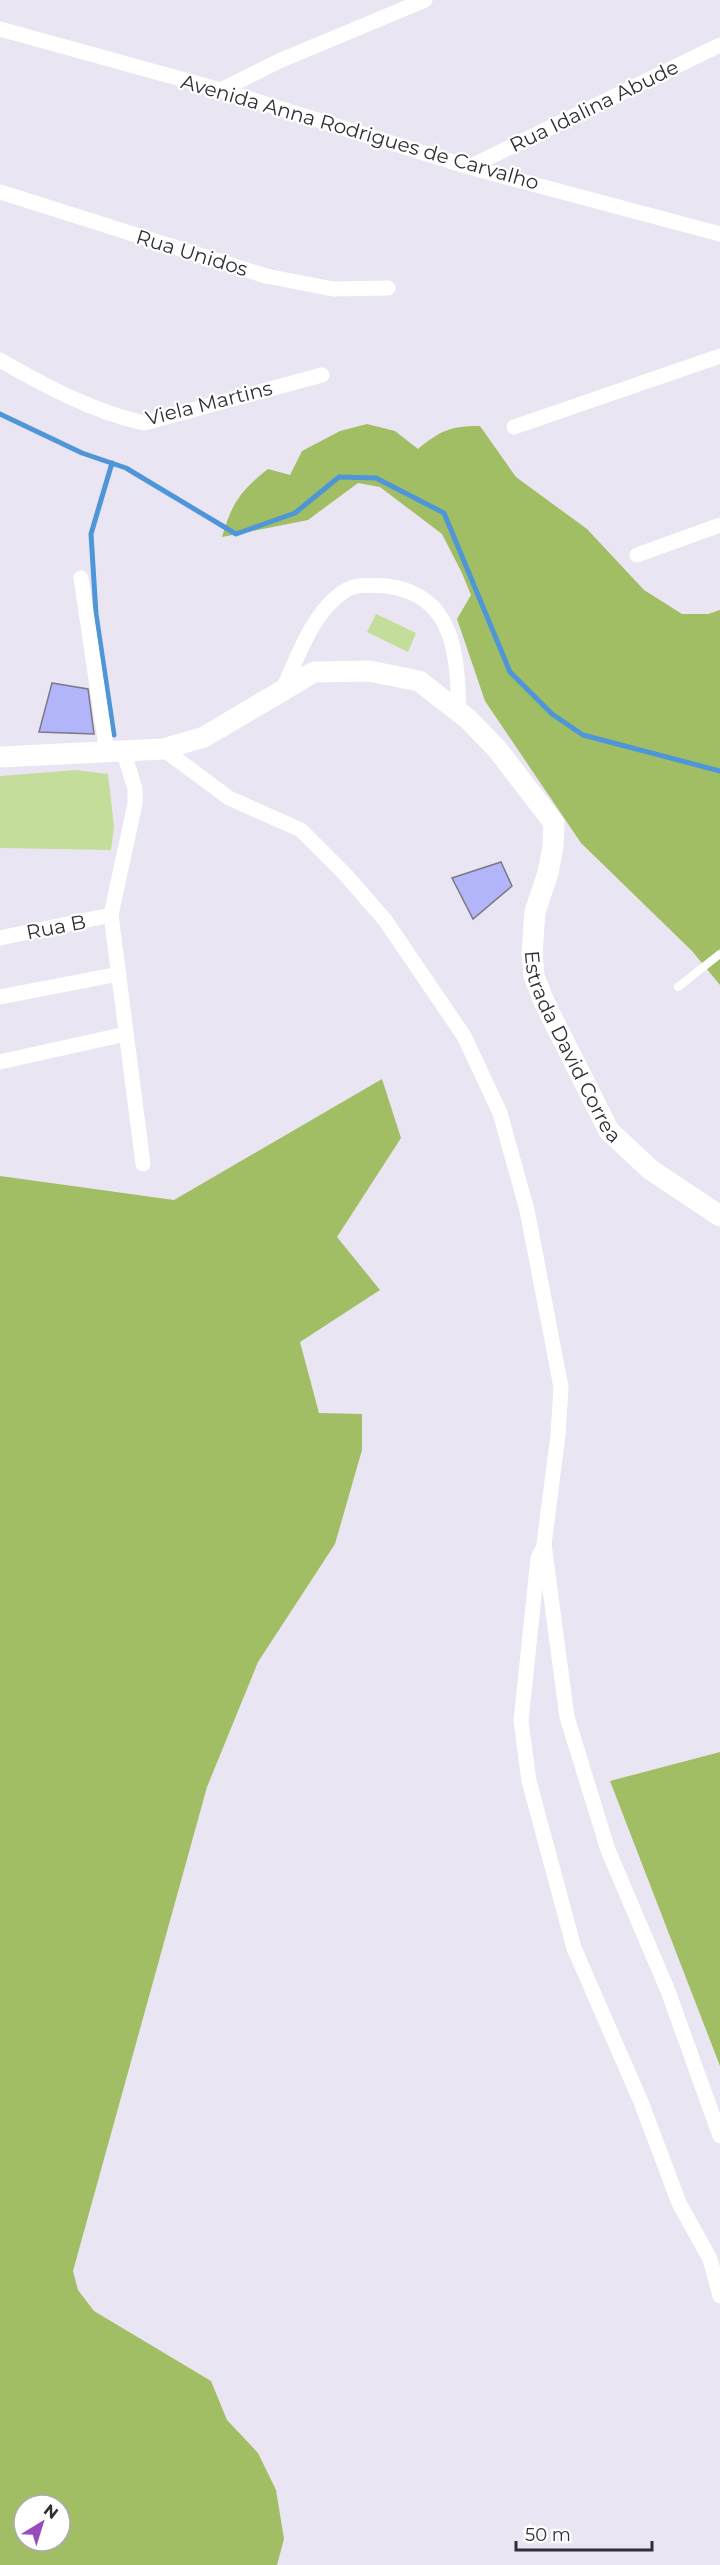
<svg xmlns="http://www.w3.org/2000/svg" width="720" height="2565" font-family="Montserrat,sans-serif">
	<rect width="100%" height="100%" fill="#eae5f2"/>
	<path fill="#c5dd9a" d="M376 614 416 633 408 652 367 632Z
		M76 770 108 774 114 827 111 850 0 848V776Z"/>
	<path fill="#a1be64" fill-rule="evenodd" d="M367 424 395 431 418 449C441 430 451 426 480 426L516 477 587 529 644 590 682 614H708L720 610V985L692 951 581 843 485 701 457 619 471 595 462 573 442 534 380 487 358 483 308 520 222 537C232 503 240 491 268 469L290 475 302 451 340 431Z
		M382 1079 401 1138 337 1237 380 1290 300 1342 319 1413 362 1414V1450L335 1544 258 1662 207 1787 73 2271 78 2290 94 2311 211 2381 227 2420 258 2453 276 2490 284 2539 277 2565H0V1176L174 1200ZM24 2505H60V2541H24Z
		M720 1752V2066L610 1781Z"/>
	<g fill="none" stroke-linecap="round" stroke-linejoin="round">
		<path stroke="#4f96d8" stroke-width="5" d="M0 414 82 453 126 468 236 534 295 513 339 477 376 478 444 513 510 672 552 714 583 735 720 771
			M112 463 91 534 96 614 114 735"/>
	</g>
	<path fill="#b3b5fa" stroke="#787985" stroke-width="1.5" d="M52 683 88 689 94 734 39 732Z
		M501 862 512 886 473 919 452 878Z"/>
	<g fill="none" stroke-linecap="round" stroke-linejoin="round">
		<path stroke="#fff" stroke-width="8" d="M678 987 720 954"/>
		<path stroke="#fff" stroke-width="15" d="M0 29 221 90 469 167 720 234
			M221 90 279 61 425 0
			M469 167 720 45
			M0 192 266 276 333 289 388 288
			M0 360C45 386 94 412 144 423L322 375
			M514 427 720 356
			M637 555 720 525
			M81 578 107 753
			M283 689C298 657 312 613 343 592 356 583 372 585 387 586 456 595 457 657 459 711
			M163 749 229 798 301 830 345 874 385 920 464 1036 500 1113 527 1210 561 1387 558 1435 544 1544 567 1717 608 1850 668 1991 720 2136
			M124 753 135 789V804L111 915 143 1164
			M0 938 111 915
			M0 997 119 974
			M0 1062 126 1034
			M542 1550 538 1558 521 1721 529 1781 574 1948 641 2102 679 2203 710 2259 720 2296"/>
		<path stroke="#fff" stroke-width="21" id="s1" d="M0 757 163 749 204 737 314 672 369 671 419 681 468 719 497 749 554 823 553 847 548 873 535 912 532 953 534 976 545 1004 609 1131 651 1170 720 1216"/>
	</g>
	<g text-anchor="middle" stroke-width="4.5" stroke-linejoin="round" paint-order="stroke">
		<g font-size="20" fill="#312e34" stroke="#fff">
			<text transform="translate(594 106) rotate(-26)" y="7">Rua Idalina Abude</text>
			<text transform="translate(360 132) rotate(16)" y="7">Avenida Anna Rodrigues de Carvalho</text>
			<text transform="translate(192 253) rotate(17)" y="7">Rua Unidos</text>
			<text transform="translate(209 403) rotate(-14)" y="7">Viela Martins</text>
			<text transform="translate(56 927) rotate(-11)" y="7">Rua B</text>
			<text dy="7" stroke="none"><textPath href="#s1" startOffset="872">Estrada David Correa</textPath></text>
		</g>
	</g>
	<g transform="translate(42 2523) rotate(38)"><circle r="28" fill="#ffffff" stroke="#adabae" stroke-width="1.5"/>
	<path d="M0-4.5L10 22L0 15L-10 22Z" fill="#994bbc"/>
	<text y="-9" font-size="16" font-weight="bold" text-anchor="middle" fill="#312e34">N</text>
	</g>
	<path d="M516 2541v9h136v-9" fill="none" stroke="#312e34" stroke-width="3"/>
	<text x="525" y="2541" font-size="18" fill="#312e34" stroke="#ffffff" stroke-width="4.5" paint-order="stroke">50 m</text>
</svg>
